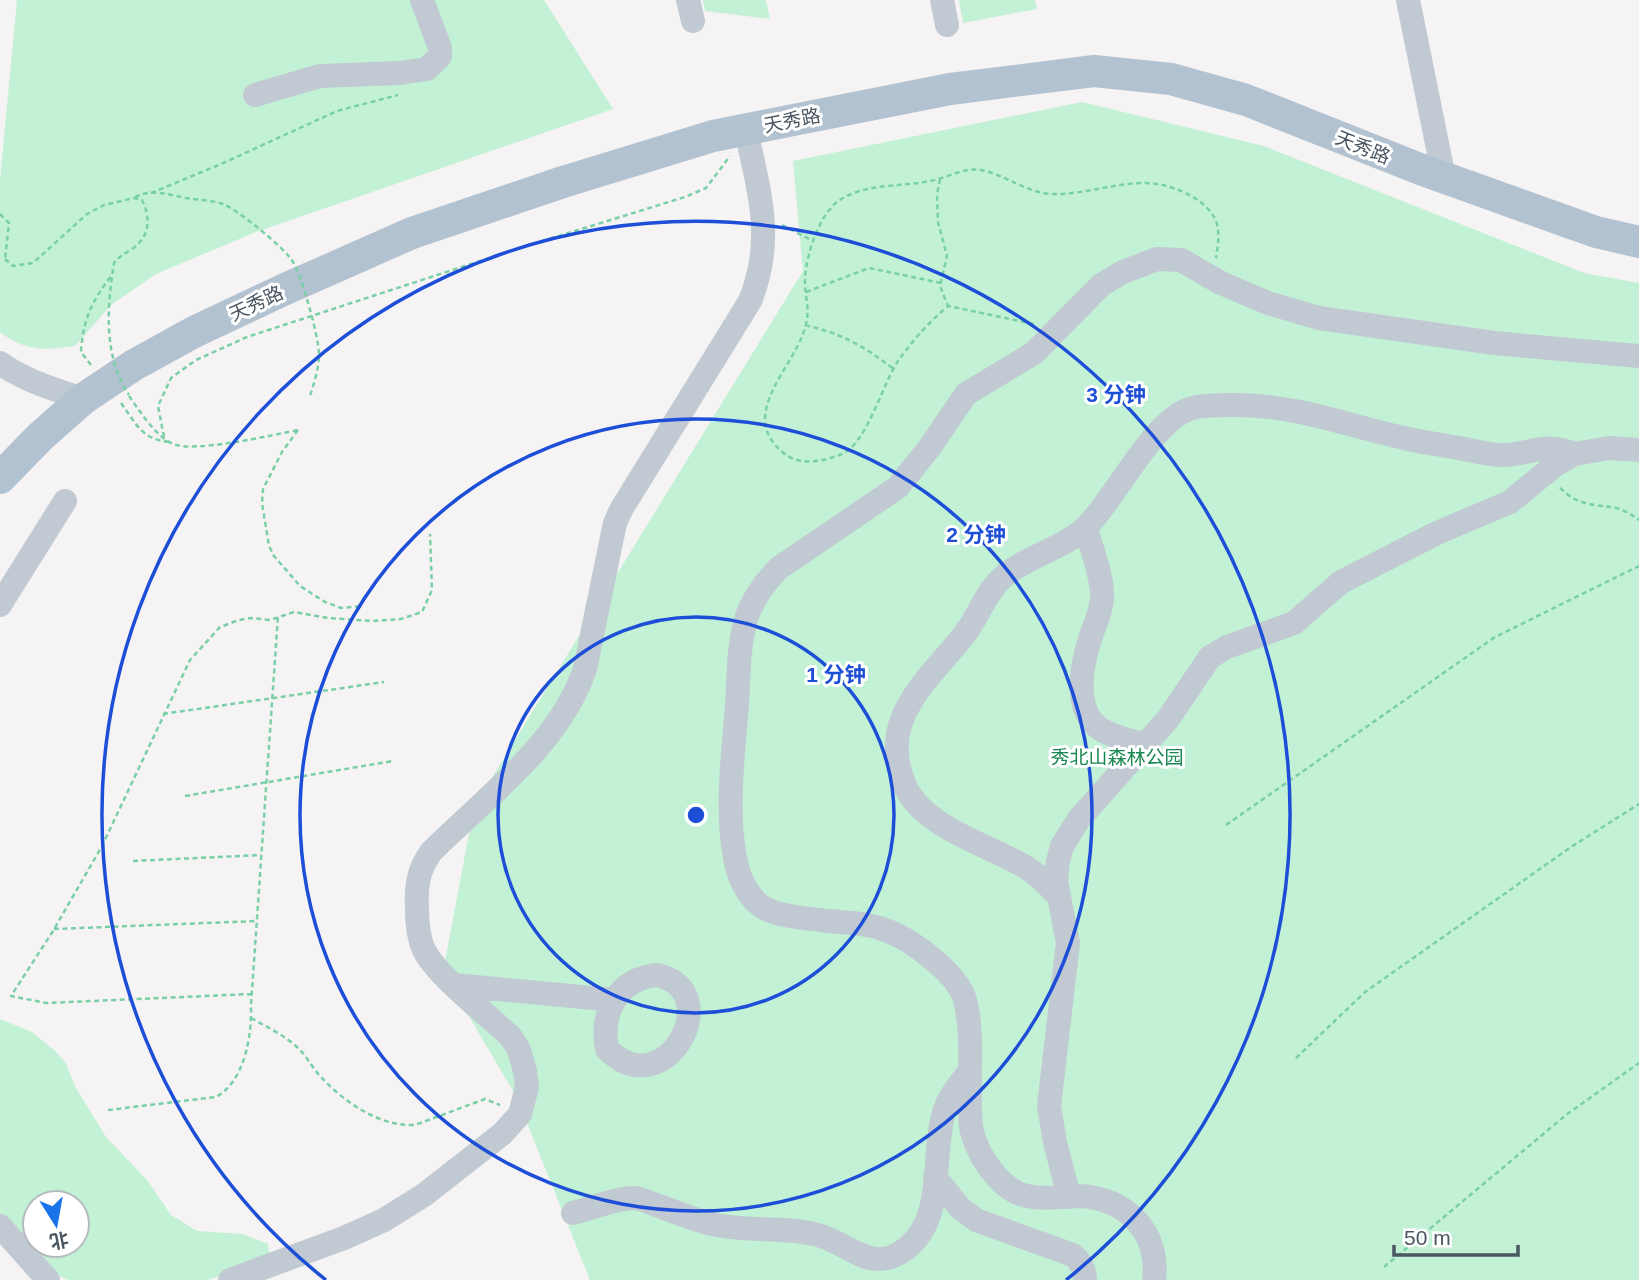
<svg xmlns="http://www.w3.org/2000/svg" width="1639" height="1280" font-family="Helvetica,'Noto Sans SC',sans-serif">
	<rect width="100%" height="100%" fill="#f5f3f3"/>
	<path fill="#c3f1d5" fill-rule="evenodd" d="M17 0H544L613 109 256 232 156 274 111 305 75 346C44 350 26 352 0 332V180Z
		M703 0H766L770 19 705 11Z
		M959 0H1035L1037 9 963 23Z
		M1082 102 1264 146 1584 273 1639 283V1280H590L517 1098 443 972 474 807 803 271 793 161Z
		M0 1019 32 1032 54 1050 65 1062 76 1088 106 1137 147 1180 171 1215 197 1231 243 1234 268 1244 270 1258 208 1280H68L56 1275 0 1217ZM35 1203H77V1245H35Z"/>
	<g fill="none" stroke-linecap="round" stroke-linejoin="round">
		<path stroke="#7ad0a6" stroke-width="2.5" stroke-dasharray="5 3.5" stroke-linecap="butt" d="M940 179 937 195 938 222 947 256 940 286 948 306
			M151 193 221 164 337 111 398 95
			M0 214 9 223 5 259
			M782 225 813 241
			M806 292 869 268 941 283
			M1034 324 948 306C929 322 912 341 898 361 882 385 867 443 842 454 825 461 802 466 786 455 731 414 801 364 807 319 809 305 804 291 805 277 807 253 820 210 843 198 870 183 901 187 930 181 947 178 964 167 981 170 1006 175 1025 192 1051 194 1083 195 1113 183 1145 183 1168 183 1202 196 1214 217 1221 229 1218 245 1216 258
			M805 325C846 335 861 345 894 369
			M91 365 81 352C83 319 92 301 112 275
			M129 396C139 410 156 437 173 444 195 453 273 435 298 430
			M121 403C137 425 142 440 171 442
			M298 430 282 452 263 489 262 503 269 546 274 556 300 586 325 602 341 608 363 606
			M164 437 158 406 171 378 196 360 247 337 523 247 685 197 706 188 730 156
			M1560 488C1566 493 1572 499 1579 501 1604 510 1614 501 1639 520
			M163 714 384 682
			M185 796 393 761
			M1226 825 1495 637 1639 566
			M133 861 261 855
			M54 929 257 921
			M252 994 46 1003 11 996 53 931 102 846 190 660 220 627 239 620 251 618 270 620 294 612 328 618 372 621 401 619 422 612 432 590 430 534
			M251 1018C267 1027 284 1035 297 1047 307 1056 312 1068 321 1077 344 1102 380 1127 415 1125L485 1099 500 1105
			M1296 1058 1365 992 1571 847 1639 804
			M108 1110 216 1097C245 1081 252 1035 251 1005L278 616
			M1384 1267 1566 1115 1639 1063"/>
		<path stroke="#c1cad2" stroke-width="24" d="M688 0 693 21
			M942 0 947 25
			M1408 0 1444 178
			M255 95 320 76 400 73 427 69 440 56V48L422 0
			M0 363C25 381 54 389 83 399
			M1086 527C1091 549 1102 573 1102 596 1102 612 1093 628 1089 642 1081 668 1074 710 1099 728 1112 737 1130 740 1145 745
			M0 605 65 501
			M1059 897C1049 886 1040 876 1027 868 990 845 926 829 906 788 874 718 931 679 967 631 979 614 987 591 1003 577 1028 555 1064 549 1087 526 1117 497 1154 415 1196 407 1208 405 1221 405 1234 405 1296 405 1345 425 1404 438 1420 442 1437 444 1453 447 1468 449 1486 455 1501 455 1532 455 1541 441 1575 454
			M657 975C728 990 666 1108 607 1049 600 1012 618 979 657 975Z
			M455 985 614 1000
			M935 1177 960 1208 976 1220 1073 1255C1081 1262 1085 1269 1085 1280
			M1069 1197 1055 1142 1049 1106 1068 943 1056 881 1058 861 1062 846 1079 819 1168 719 1210 657 1227 647 1294 623 1341 582 1437 533 1510 502 1555 465 1575 454 1609 448 1639 450
			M573 1213C590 1209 619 1197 636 1198 642 1199 650 1203 656 1205 676 1212 696 1221 717 1225 750 1232 785 1226 818 1235 849 1243 872 1276 907 1248 946 1217 931 1155 944 1112 949 1096 959 1085 969 1072
			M0 1226 48 1280
			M230 1280 344 1238 384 1220 424 1195 502 1134 520 1114 527 1087 525 1071 519 1050 511 1037C489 1016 436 975 424 950 418 937 417 922 417 908 416 886 418 870 431 852 486 797 559 745 585 669L615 523 622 508 750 301C775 239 759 192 746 130
			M1154 1280C1160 1232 1126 1198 1079 1196 1060 1196 1039 1201 1020 1194 996 1184 975 1151 971 1127 967 1086 975 1039 965 1000 958 974 912 940 888 931 867 922 842 923 820 920 799 917 771 917 755 901 744 889 738 874 735 858 726 809 733 755 737 705 739 676 738 644 747 616 754 597 765 582 779 568L898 487 930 447 966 394 1034 353 1101 285 1123 272 1157 259 1181 260 1221 283 1268 303 1319 318 1494 343 1639 356"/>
		<path stroke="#b3c2d1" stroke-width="32" d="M0 478 40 437 83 399 134 365 194 332 283 290 412 233 563 182 713 136 950 89 1094 71 1171 79 1246 100 1420 169 1596 232 1639 242"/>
		<path stroke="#7ad0a6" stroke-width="2.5" stroke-dasharray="5 3.5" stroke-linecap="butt" d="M135 197C153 188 168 195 186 198 198 200 212 200 223 204 237 209 286 249 293 262 302 277 319 337 319 355 319 368 314 383 310 396
			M5 259 13 266 33 263 87 214 104 205 134 198 142 200C151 218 150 237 132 249 125 254 119 256 114 263 107 307 103 356 129 395"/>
	</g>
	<g fill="none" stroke="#1d4ed8" stroke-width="3.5">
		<circle cx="696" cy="815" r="198"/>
		<circle cx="696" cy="815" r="396"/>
		<path d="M326 1280A594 594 0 1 1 1066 1280"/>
	</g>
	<g text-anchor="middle" stroke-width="6" stroke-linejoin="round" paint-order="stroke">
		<g font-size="19" fill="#4a5661" stroke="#fff">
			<text transform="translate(792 120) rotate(-11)" y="7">天秀路</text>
			<text transform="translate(1363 147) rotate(22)" y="7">天秀路</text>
			<text transform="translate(256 303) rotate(-25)" y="7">天秀路</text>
		</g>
		<g font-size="19" fill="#17864f" stroke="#fff">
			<text x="1117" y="764">秀北山森林公园</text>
		</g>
	</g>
	<circle cx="696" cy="815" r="10" fill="#1d4ed8" stroke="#fff" stroke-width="3.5"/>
	<g font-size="21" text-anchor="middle" font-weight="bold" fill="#1d4ed8" stroke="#fff" stroke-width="6" stroke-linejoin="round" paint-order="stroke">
		<text x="1116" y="402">3 分钟</text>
		<text x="976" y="542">2 分钟</text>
		<text x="836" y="682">1 分钟</text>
	</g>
	<g transform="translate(56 1224) rotate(169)"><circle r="33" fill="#ffffff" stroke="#b7bbc0" stroke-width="2"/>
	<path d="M0-5L12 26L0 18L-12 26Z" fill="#1a73e8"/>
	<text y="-10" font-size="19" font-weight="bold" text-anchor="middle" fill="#4a5661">北</text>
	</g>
	<path d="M1394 1245v10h124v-10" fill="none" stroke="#4a5661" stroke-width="3.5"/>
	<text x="1404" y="1245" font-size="21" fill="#4a5661" stroke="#ffffff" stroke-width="5" paint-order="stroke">50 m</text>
</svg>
